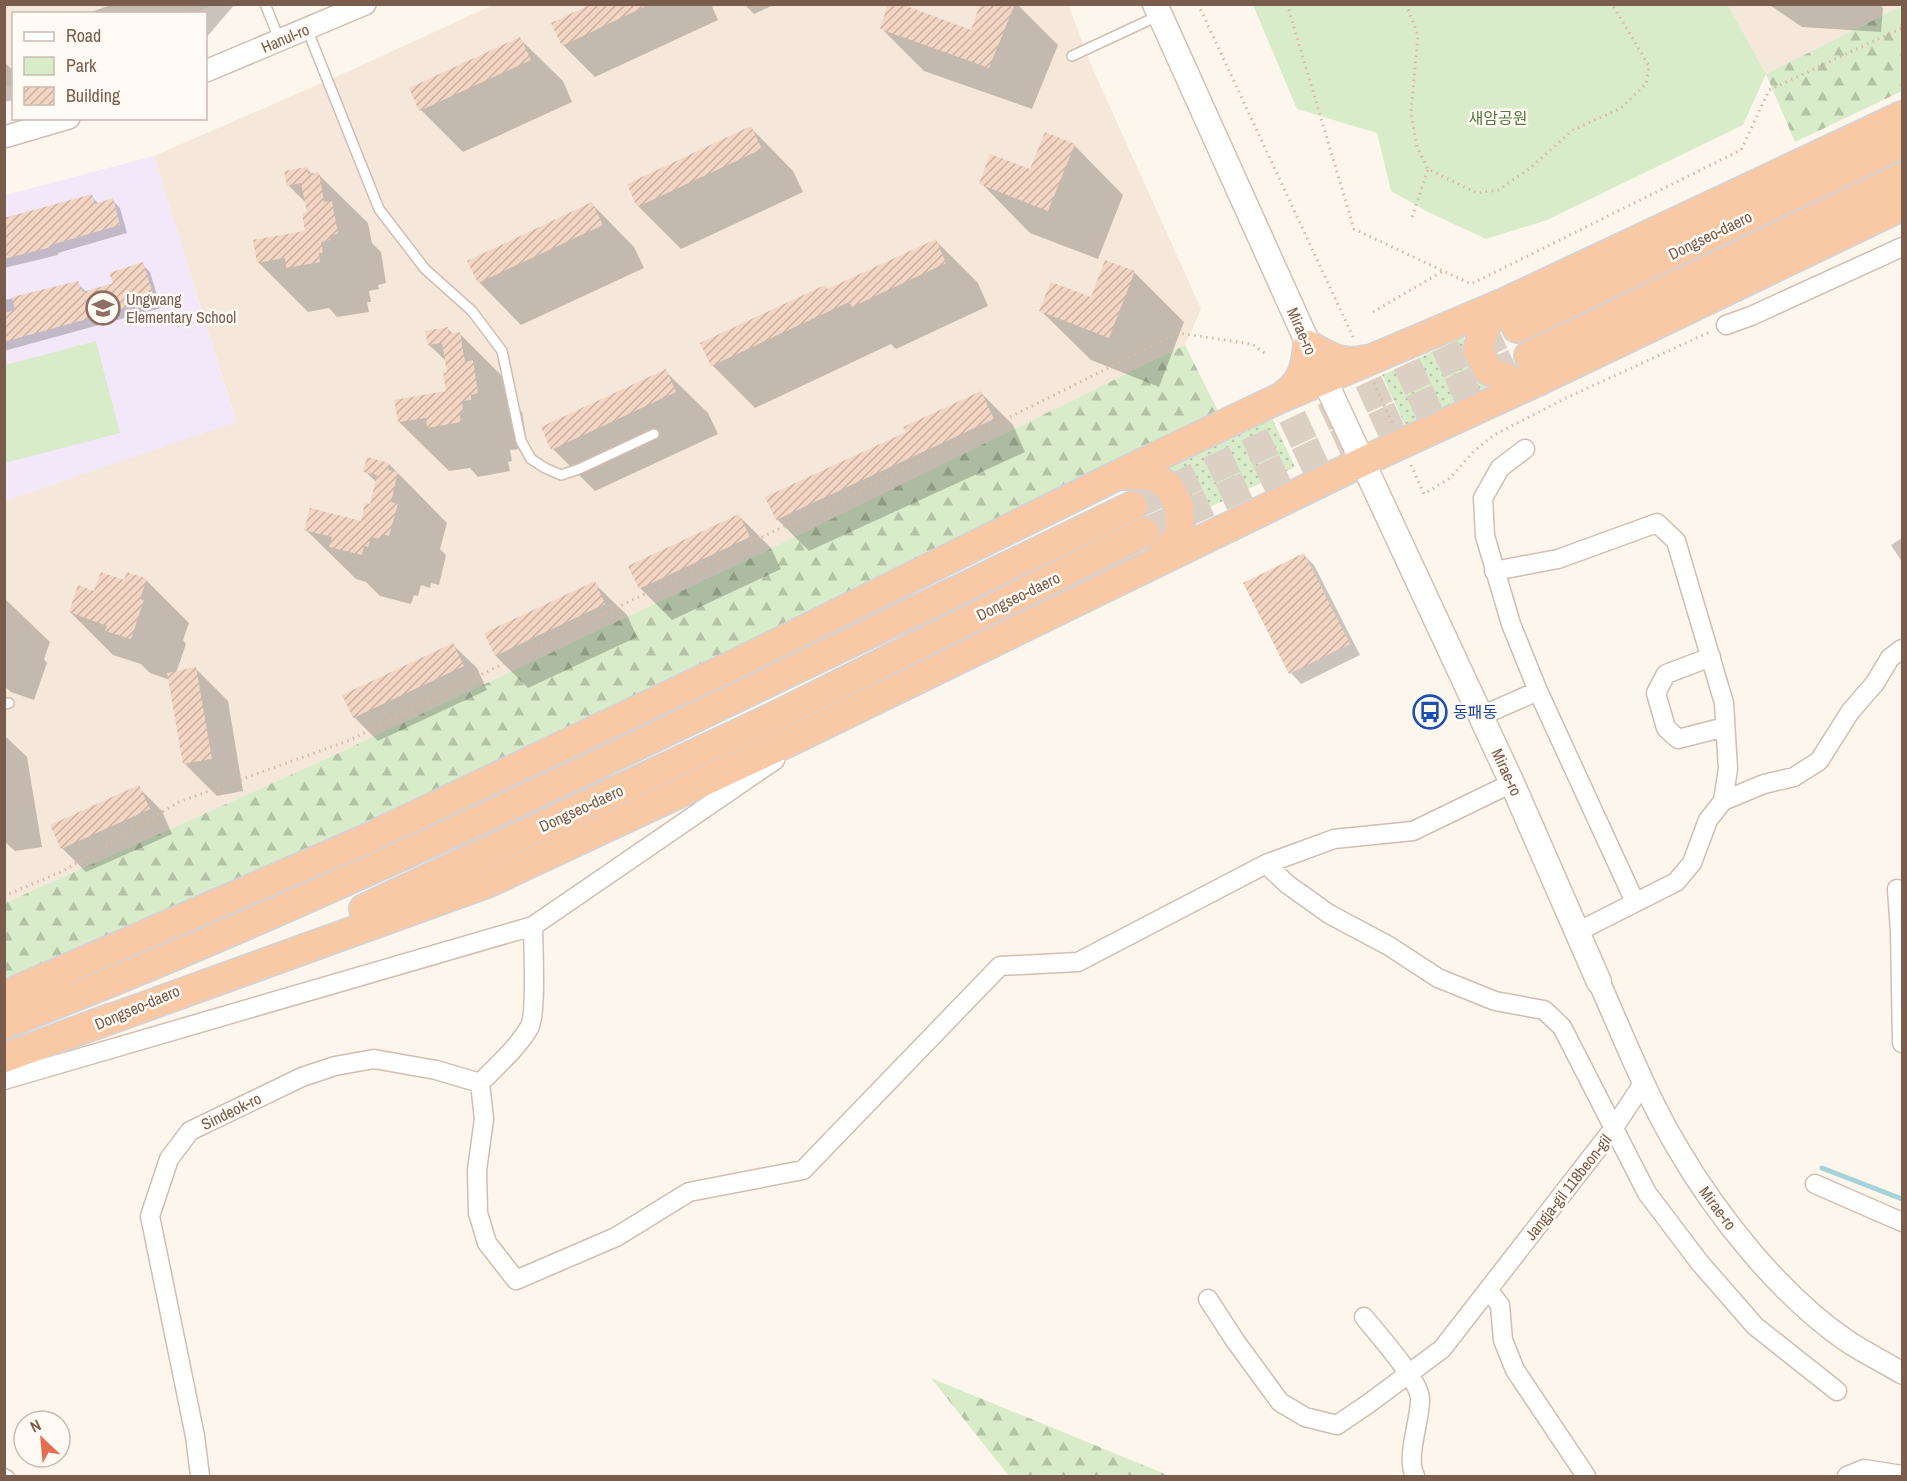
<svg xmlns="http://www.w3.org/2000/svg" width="1907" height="1481" font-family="'Archivo Narrow','Noto Sans KR',sans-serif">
	<defs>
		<pattern id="grass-dots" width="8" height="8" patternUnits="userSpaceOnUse" patternTransform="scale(1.5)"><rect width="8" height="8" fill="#d8ecc9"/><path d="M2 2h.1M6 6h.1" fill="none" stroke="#b4c2a5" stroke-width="1.8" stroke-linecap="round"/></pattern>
		<pattern id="forest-firs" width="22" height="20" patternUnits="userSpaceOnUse" patternTransform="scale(1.5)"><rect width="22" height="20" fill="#d8ecc9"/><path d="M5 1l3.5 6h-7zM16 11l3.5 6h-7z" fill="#b4c2a5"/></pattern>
		<pattern id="building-hatch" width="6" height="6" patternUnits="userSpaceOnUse" patternTransform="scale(1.5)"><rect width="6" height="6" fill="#f3d5c3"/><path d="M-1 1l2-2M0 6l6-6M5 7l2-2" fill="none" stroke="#cab0a1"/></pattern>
	</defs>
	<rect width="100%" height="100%" fill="#fdf6ec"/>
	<path fill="#f5e8da" d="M5 4H213V5L191 14H14L13 85 5 87Z
		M1902 4V6L1766 74 1728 5Z
		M493 5H1068L1092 67 1201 309 1185 345 766 551 326 759 5 903 4 501 236 421 154 156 349 71Z"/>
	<path fill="#f3e8fa" d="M154 156 236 422 5 501V195Z"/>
	<path fill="url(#grass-dots)" d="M1464 337 1467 354 1501 392 1409 434 1382 375Z
		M1271 416 1295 467 1193 515 1157 466Z"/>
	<path fill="url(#forest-firs)" d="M1902 6V91L1795 142 1766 74Z
		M1185 345 1219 413 360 829 111 937 5 978V903L326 759 766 551Z
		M931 1378 1170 1476H1009Z"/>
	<path fill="#d8ecc9" d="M1253 5H1728L1766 74 1743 125 1547 220 1486 239 1426 211 1391 191 1377 133 1297 109Z
		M96 341 120 433 5 463V365Z"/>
	<path fill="#0003" d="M113 4H235L206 38V14H86Z
		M595 4H711L718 20 595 77 563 45Z
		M744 4H776L754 14Z
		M982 4H1017L1058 45 1032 109 924 71 881 28 971 32Z
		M1768 4H1880L1883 8 1881 32 1802 27Z
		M520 39 563 81 572 102 463 152 421 110Z
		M4 62 14 71V100L4 102Z
		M751 128 793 171 803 192 681 249 638 206Z
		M1074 145 1123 195 1098 259 1030 233 981 183 1031 171Z
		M307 169 313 175 318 174 368 223 372 243 381 252 386 283 378 285 379 289 369 291 371 302H367L369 312 337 317 329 308 308 312 258 262 307 233 308 214 306 203 288 185Z
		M91 196 99 204 112 200 120 208 127 233 58 253V255L4 268V219Z
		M592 204 634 247 644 268 521 325 479 282Z
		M936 241 978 283 988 306 896 349 891 344 755 408 712 365 828 290Z
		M1106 261 1135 273 1184 322 1159 387 1091 360 1041 311 1091 299Z
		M142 264 150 272 161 308 4 351V298L5 300 78 283 87 293 115 284Z
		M447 328 453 334 459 333 509 383 512 402 522 412 527 443 519 444 520 449 510 450 512 461 508 462 510 471 478 477 470 468 449 471 399 422 448 392 449 373 447 362 429 345Z
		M665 371 708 413 718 434 595 491 553 449Z
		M981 393 1013 425 1025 452 809 551 777 519 908 432Z
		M389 464 447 523 440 549 446 555 439 585 431 583 430 588 421 585 418 596 414 595 411 604 380 596 366 582 356 579 306 530 362 523 371 506 377 483 365 471Z
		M738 515 771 548 781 569 672 620 640 588Z
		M1902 538V562L1891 545Z
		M1303 554 1314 565 1360 655 1301 684 1291 673 1245 584Z
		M146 580 189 623 183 640 186 644 176 673 196 669 228 701 243 791 217 796 184 763 170 680 150 673 141 664 113 655 70 612 95 592 125 582Z
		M594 583 627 615 637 637 528 688 496 656 486 634Z
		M4 598 50 642 44 659 47 663 34 700 11 692 4 686Z
		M453 645 477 668 487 690 378 741 354 717Z
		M4 735 27 757 42 847 15 851 4 841Z
		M138 787 162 811 172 834 86 872 63 849 52 826Z"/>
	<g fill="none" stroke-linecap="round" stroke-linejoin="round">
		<path stroke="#a5d3da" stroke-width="5" d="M1822 1168 1902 1199"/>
	</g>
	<path fill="url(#building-hatch)" d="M591 4H650L562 46 551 23Z
		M888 4H901L971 30 980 4H1015L989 68 880 29Z
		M520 37 531 60 419 111 409 88Z
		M751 126 762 149 637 207 627 184Z
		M1045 132 1075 144 1048 211 979 184 990 154 1030 169Z
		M307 167 308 174 319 172 324 202 332 201 338 234 330 235V240L321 242 323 253H319L320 262 286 268 285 258 257 263 253 240 305 231 302 213 307 212 301 183 287 186 284 171Z
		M92 194 95 204 113 198 120 225 51 245V247L4 259V218Z
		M592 202 603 225 478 283 467 261Z
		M936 239 946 263 852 307 849 302 711 366 700 343 825 285 827 289Z
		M1105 260 1135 271 1109 338 1039 311 1051 282 1091 297Z
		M143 262 155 300 4 342V313L15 310 12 297 78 281 83 292 113 283 109 273Z
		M448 327 449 334 460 332 465 362 473 360 478 393 471 395V400L462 401 463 412 459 413 461 422 427 428 426 418 398 422 394 400 446 391 443 373 447 372 442 343 428 345 425 331Z
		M666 369 676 392 551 450 541 427Z
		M981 391 994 419 776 520 765 497 906 432 903 427Z
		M367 457 389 463 388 470 398 472 391 502 398 504 389 536 382 534 380 539 371 537 368 547 364 546 362 555 329 547 332 537 304 530 310 508 361 521 365 503 370 504 377 475 363 472Z
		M739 514 750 537 639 589 628 566Z
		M1304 553 1350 644 1289 674 1243 583Z
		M101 572 124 580 127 572 147 579 140 599 144 600 131 639 105 631 107 626 69 612 78 585 94 591Z
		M595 581 605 604 495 656 484 633Z
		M453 643 464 666 353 718 342 695Z
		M196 667 212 759 183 764 167 673Z
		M139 785 150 809 61 849 50 825Z"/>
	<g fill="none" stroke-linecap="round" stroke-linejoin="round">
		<path stroke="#dcd0c4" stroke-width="28" stroke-dasharray="28 14" stroke-linecap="butt" d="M1133 506 1517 328
			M1145 532 1529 356"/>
		<defs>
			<path id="service" d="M265 4 280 41
				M307 29 379 209 425 269 472 311 502 351 521 441 531 459 545 468 561 475 579 469 654 434
				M1072 56 1160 15
				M4 704 9 703
				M4 1473 9 1476"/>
			<path id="minor" d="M1726 325 1751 316 1902 247
				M1525 449 1500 468 1483 498 1485 536 1511 624 1538 691 1635 902
				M1494 571 1558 559 1657 523 1676 541 1724 703 1728 769 1723 801
				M1711 657 1666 674 1656 693 1666 728 1678 739 1725 727
				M1481 716 1538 691
				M1266 864 1287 884 1329 914 1389 946 1438 978 1495 1001 1544 1010 1562 1027 1647 1193 1700 1263 1755 1326 1837 1391
				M1897 889 1900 931 1902 1043
				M1577 932 1676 882 1692 863 1708 820 1723 801 1764 784 1794 777 1819 761 1850 712 1875 683 1890 658 1902 649
				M4 1080 533 926 775 760
				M480 1083 484 1119 477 1170 478 1213 487 1243 516 1280 616 1237 689 1192 803 1170 1000 966 1078 962 1266 864 1334 839 1413 831 1512 783
				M480 1083C497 1066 517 1048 529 1028 537 1016 533 944 533 926
				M1815 1184 1902 1222
				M1488 1290 1500 1305 1503 1340 1515 1370 1586 1476
				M1208 1299 1236 1342 1280 1402 1305 1417 1337 1425 1368 1404 1442 1349 1613 1129 1644 1082
				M1364 1317C1377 1333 1419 1380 1420 1398 1421 1419 1405 1457 1415 1476
				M200 1476 195 1436 150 1216 169 1159 190 1131 302 1077 335 1066 374 1059 436 1070 480 1083
				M1847 1476 1864 1469 1902 1475"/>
			<path id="tertiary" d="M206 71 365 4
				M4 137 69 118
				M1599 982C1624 1038 1646 1095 1677 1147 1717 1216 1781 1296 1847 1341 1865 1353 1884 1362 1902 1373"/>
			<path id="secondary" d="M1155 4 1324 379 1512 783 1599 982"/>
			<path id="trunk" d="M1504 303 1485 326 1478 350 1488 370 1513 381H1539
				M1517 328 1902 143
				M1529 356 1902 177
				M1283 396C1303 382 1306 367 1308 345 1326 356 1343 366 1365 360
				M1118 475H1151L1169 487 1179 506 1180 534 1159 559
				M364 909 770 719 1145 532
				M4 996 362 841 742 661 1118 475 1278 399 1504 303 1902 116
				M4 1024C195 951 381 866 565 780 755 690 944 598 1133 506
				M94 1025 487 883 784 744 1362 462 1540 380 1902 206
				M4 1058 112 1018"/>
		</defs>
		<use href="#service" stroke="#d1beb0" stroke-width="12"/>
		<use href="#minor" stroke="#d1beb0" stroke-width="21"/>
		<use href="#tertiary" stroke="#d1beb0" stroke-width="24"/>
		<use href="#secondary" stroke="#d6c0b0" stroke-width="27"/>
		<use href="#trunk" stroke="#dad1cd" stroke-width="32"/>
		<path stroke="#d9b8a5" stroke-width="3" stroke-dasharray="1.5 4.5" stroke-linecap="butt" d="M1198 4 1354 339
			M1287 4 1354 229 1471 284 1741 150 1769 90 1902 28
			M1406 4 1418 35 1411 112 1417 147 1428 169 1477 193 1498 190 1529 169 1573 130 1621 108 1646 84 1649 66 1612 4
			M1412 217 1428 169
			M1373 312 1443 271
			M1374 383 1392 423
			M1411 465 1424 494 1450 478 1474 451 1494 435 1564 399 1712 331
			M4 896 63 871 179 802 350 740 591 620 1010 417 1178 333 1252 344 1267 355"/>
		<use href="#service" stroke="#fff" stroke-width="9"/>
		<use href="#minor" stroke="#fff" stroke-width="18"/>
		<use href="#tertiary" stroke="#fff" stroke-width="21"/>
		<use href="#secondary" stroke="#fff" stroke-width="24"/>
		<use href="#trunk" stroke="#f9c8a4" stroke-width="28"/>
	</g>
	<defs>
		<symbol id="school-ring" viewBox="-11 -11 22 22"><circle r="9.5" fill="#fffaf3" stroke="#8d6e63" stroke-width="1.5"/><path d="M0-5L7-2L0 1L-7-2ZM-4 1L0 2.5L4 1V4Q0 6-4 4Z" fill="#8d6e63"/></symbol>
		<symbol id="bus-ring" viewBox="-11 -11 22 22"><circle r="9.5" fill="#fffaf3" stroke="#1a4fb4" stroke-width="1.5"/><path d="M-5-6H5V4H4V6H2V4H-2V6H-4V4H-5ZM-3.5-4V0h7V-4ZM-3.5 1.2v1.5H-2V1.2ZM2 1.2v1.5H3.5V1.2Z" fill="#1a4fb4"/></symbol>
	</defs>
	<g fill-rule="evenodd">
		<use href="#school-ring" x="84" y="289" width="38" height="38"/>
		<use href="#bus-ring" x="1411" y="693" width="38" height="38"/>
	</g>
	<g text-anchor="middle" stroke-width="5" stroke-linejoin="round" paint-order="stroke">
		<g font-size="16" fill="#7a5c4d" stroke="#fffaf3">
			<text transform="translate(285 38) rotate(-23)" y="6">Hanul-ro</text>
			<text transform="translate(1710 235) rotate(-26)" y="6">Dongseo-daero</text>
			<text transform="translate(1302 331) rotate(66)" y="6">Mirae-ro</text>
			<text transform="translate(1018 596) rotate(-26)" y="6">Dongseo-daero</text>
			<text transform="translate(1507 772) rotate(65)" y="6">Mirae-ro</text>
			<text transform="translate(581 808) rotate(-25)" y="6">Dongseo-daero</text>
			<text transform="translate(137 1007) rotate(-23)" y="6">Dongseo-daero</text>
			<text transform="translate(231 1111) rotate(-26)" y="6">Sindeok-ro</text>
			<text transform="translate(1568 1187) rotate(-52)" y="6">Jangja-gil 118beon-gil</text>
			<text transform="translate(1718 1208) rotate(53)" y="6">Mirae-ro</text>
		</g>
		<g font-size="16" fill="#537a41" stroke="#fffaf3">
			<text x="1498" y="124">새암공원</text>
		</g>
		<g font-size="16" fill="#785e54" stroke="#fffaf3" text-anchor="start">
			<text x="126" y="305">Ungwang<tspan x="126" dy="18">Elementary School</tspan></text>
		</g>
		<g font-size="16" fill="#164399" stroke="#fffaf3" text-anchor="start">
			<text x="1453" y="718">동패동</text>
		</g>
	</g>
	<rect width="1907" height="1481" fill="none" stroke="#7a5c4d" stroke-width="12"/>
	<rect x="12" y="12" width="195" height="108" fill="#fffaf3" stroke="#cabbb1" stroke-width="1.5"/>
	<rect x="24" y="32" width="30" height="9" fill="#ffffff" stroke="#cabbb1" stroke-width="1.5"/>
	<text x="66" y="42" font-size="18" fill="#7a5c4d">Road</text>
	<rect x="24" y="57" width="30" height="18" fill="#d8ecc9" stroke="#cabbb1" stroke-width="1.5"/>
	<text x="66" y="72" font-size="18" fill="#7a5c4d">Park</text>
	<rect x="24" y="87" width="30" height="18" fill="url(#building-hatch)" stroke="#cabbb1" stroke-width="1.5"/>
	<text x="66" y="102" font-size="18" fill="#7a5c4d">Building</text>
	<g transform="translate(42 1439) rotate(334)"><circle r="28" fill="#fffaf3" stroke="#cabbb1" stroke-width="1.5"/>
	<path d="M0-4.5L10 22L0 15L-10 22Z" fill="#e76f51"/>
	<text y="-9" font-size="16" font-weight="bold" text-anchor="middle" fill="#7a5c4d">N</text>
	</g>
</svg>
